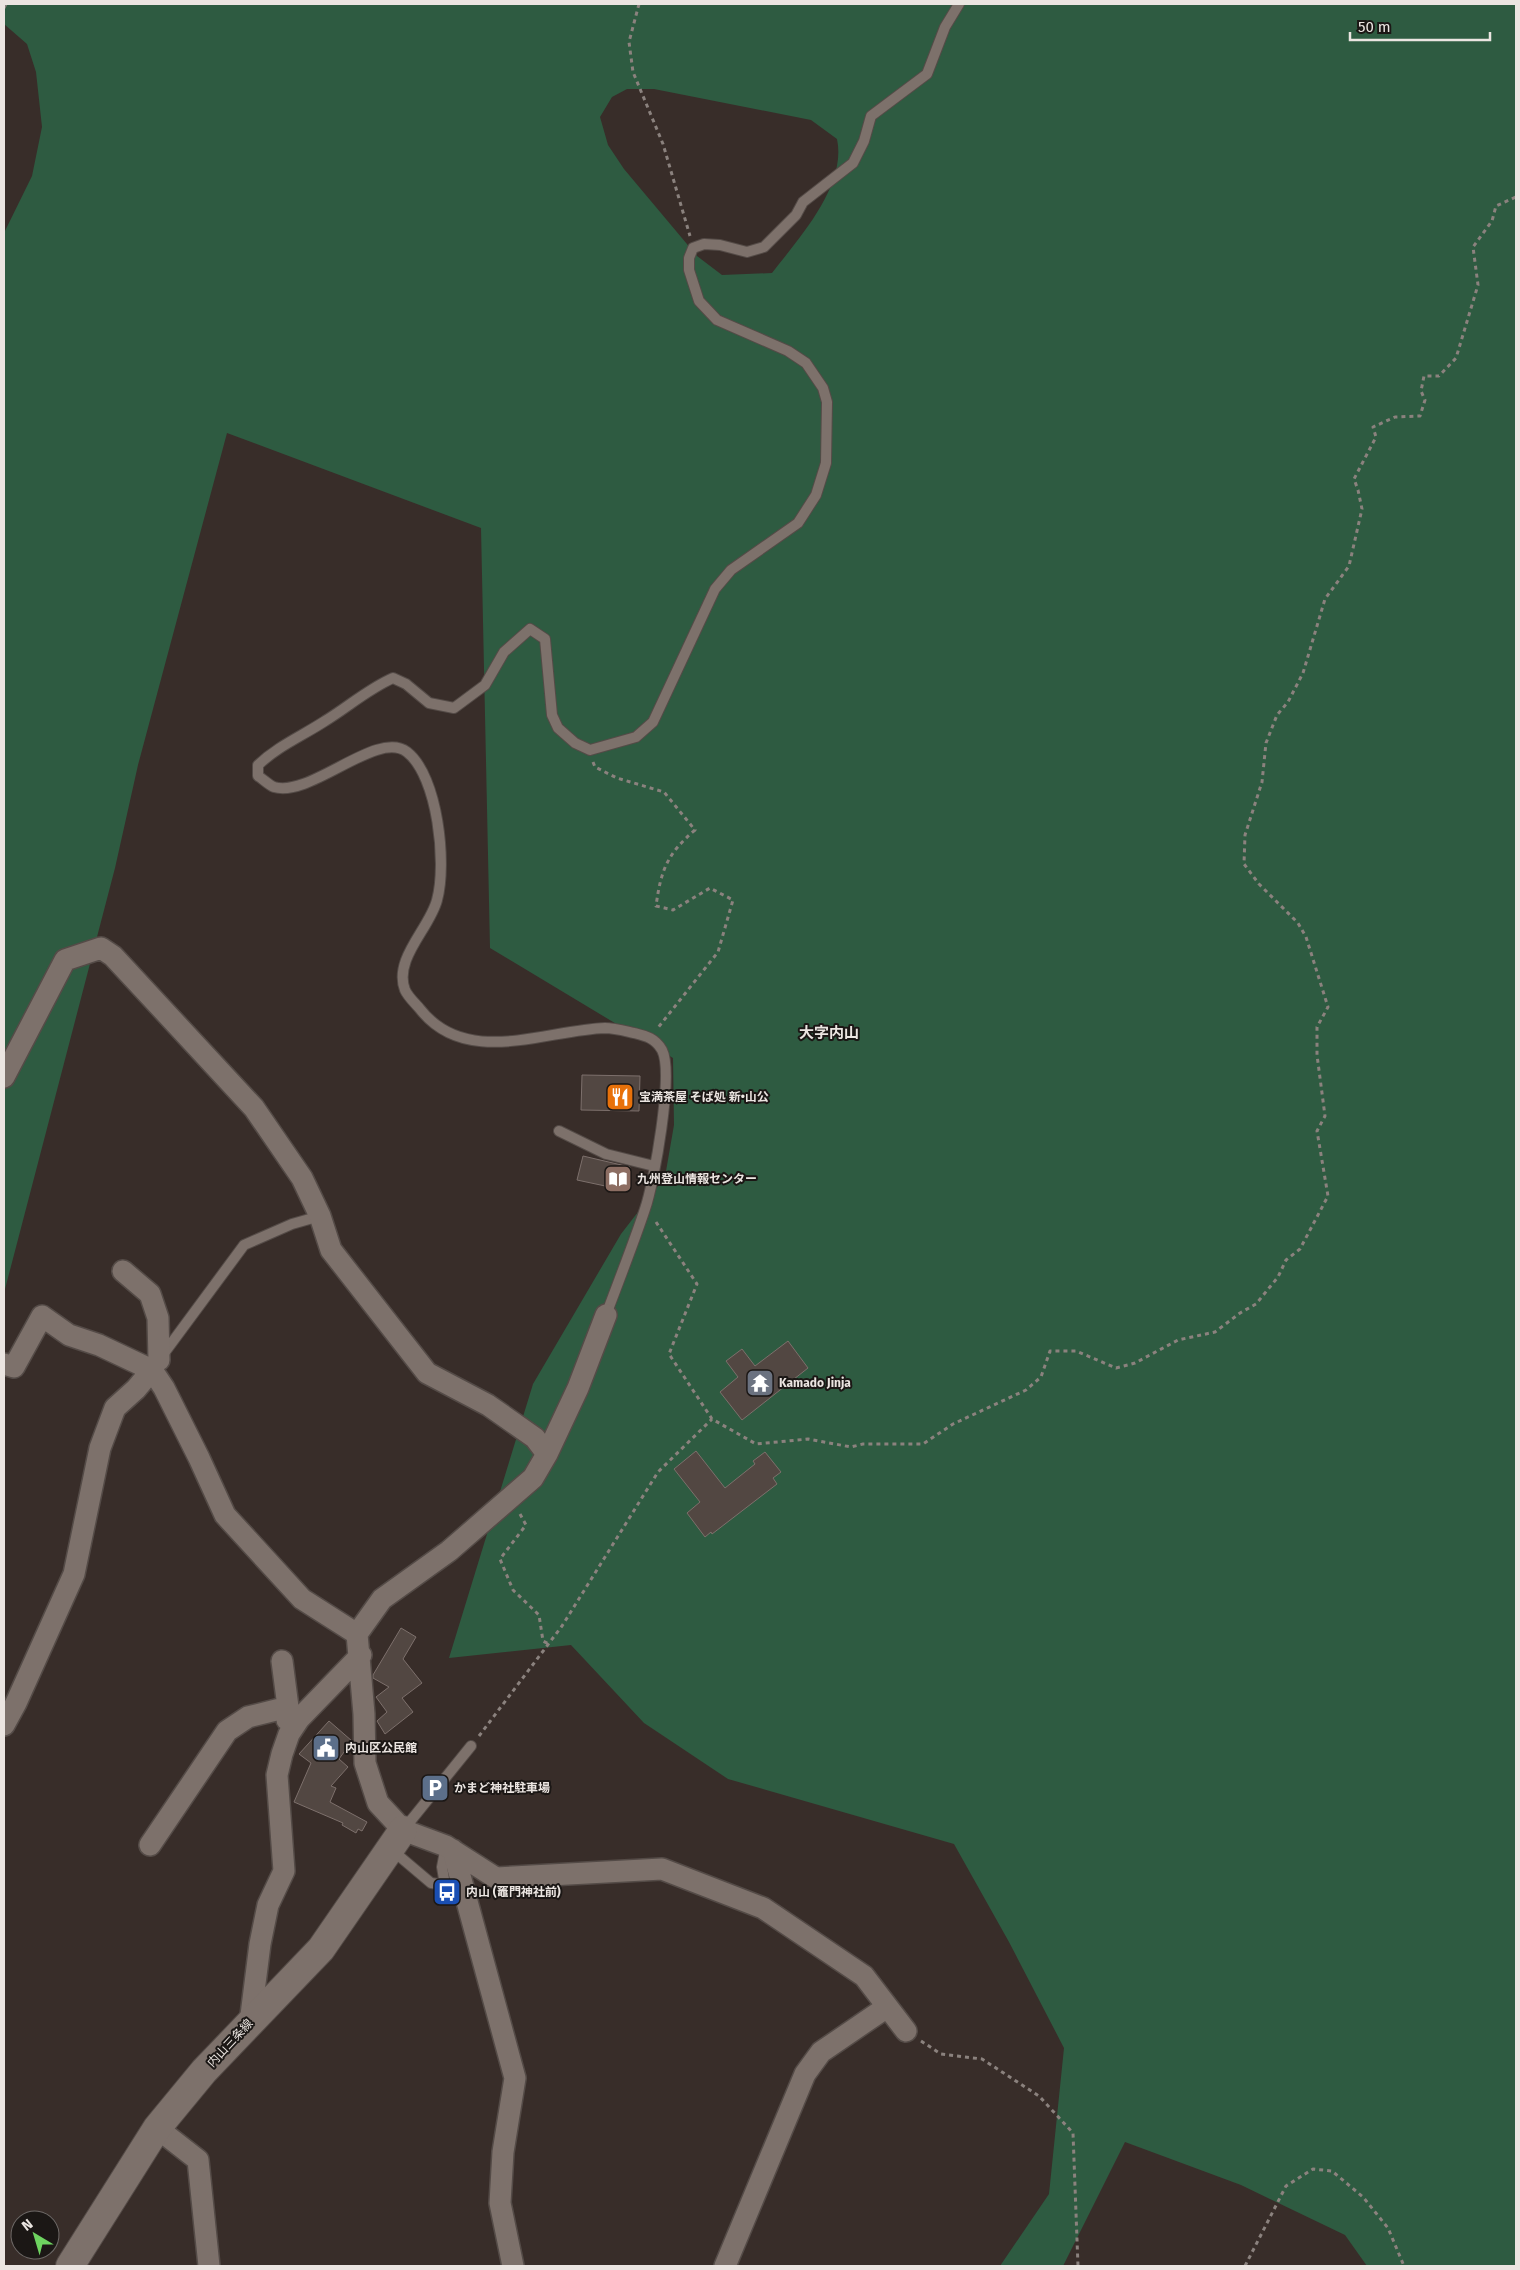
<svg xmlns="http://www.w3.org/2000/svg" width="1520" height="2270" font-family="'Fira Sans','Noto Sans JP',sans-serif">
	<rect width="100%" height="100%" fill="#382d29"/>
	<path fill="#2e5b41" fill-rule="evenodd" d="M4 4H1516V2266H1367L1345 2235 1241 2185 1125 2142 1063 2266H1000L1049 2194 1064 2048 1009 1942 954 1844 728 1779 644 1723 571 1645 449 1658 533 1384 621 1234 665 1177 674 1125 673 1058 490 948 481 528 227 433 138 765 115 868 4 1293V233L32 176 42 127 36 72 27 44 4 24ZM627 89H654L811 120 837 139C847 186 799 238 772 273L722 275 697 256 624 169 608 145 600 117 612 97Z"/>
	<path fill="#524742" stroke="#7d706c" d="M582 1075 640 1076 639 1111 581 1110Z
		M583 1156 630 1167 624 1190 577 1180Z
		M788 1341 808 1368 742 1420 720 1392 738 1377 726 1361 742 1349 755 1366Z
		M696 1451 725 1488 755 1464 753 1461 765 1452 781 1472 773 1478 777 1484 712 1534 711 1532 705 1537 687 1513 700 1502 674 1469Z
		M401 1628 416 1637 403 1659 422 1683 402 1698 413 1712 385 1734 377 1721 387 1712 376 1697 389 1687 373 1678V1675Z
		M329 1721 352 1741 339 1759 348 1767 331 1786 336 1788 330 1802 367 1822 362 1831 358 1829 356 1833 342 1825 343 1823 294 1802 311 1763 299 1754Z"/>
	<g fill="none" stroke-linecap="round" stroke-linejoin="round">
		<defs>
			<path id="service" d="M559 1131 606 1154 654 1166
				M606 1315C619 1280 633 1245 645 1209 654 1183 674 1073 662 1050 655 1038 646 1036 634 1033 625 1031 614 1028 605 1028 545 1030 466 1068 420 1009 416 1004 408 997 405 990 393 959 430 928 437 900 447 864 438 776 407 752 377 729 311 798 274 787 269 785 263 779 258 776V765C278 746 302 736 325 721 348 707 368 689 393 678L406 684 429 703 454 708 485 685 504 652 530 629 545 639 552 715 558 728 575 743 590 750 636 737 653 722 715 589 731 570 798 523 816 495 826 463 827 402 823 388 806 363 788 351 717 320 699 301 689 270V258L693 248 704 244 720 245 747 252 764 247 796 215 803 202 853 163 864 141 871 116 927 74 945 27 959 4
				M162 1356 244 1245 292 1224 320 1216
				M404 1829 471 1746
				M392 1850 431 1883 445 1885 442 1867 446 1846"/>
			<path id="minor" d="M4 1077 65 960 101 948 113 956 254 1108 302 1178 320 1216 331 1250 427 1373 488 1405 535 1438 547 1454
				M123 1271 150 1294 158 1318 159 1360
				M606 1315 578 1388 547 1454 533 1478 449 1551 382 1599 357 1634 364 1714 365 1763 378 1803 403 1830 446 1846 496 1878 662 1869 763 1908 864 1976 906 2031
				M4 1364 14 1367 42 1316 69 1335 99 1345 152 1370 164 1388 199 1458 225 1515 302 1599 357 1634
				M282 1661 288 1707 287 1720
				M4 1725 16 1703 74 1574 100 1448 115 1408 136 1389 152 1370
				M150 1845 227 1731 248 1717 288 1707
				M453 1850 515 2078 503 2152 500 2203 513 2266
				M250 2023 260 1944 268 1905 284 1871 277 1775 282 1754 289 1734 299 1719 361 1655
				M157 2128 198 2160 209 2266
				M725 2266 805 2074 821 2052 887 2007"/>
			<path id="secondary" d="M70 2266 157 2128 204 2071 321 1949 403 1830"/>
		</defs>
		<use href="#service" stroke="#544b47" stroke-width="12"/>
		<use href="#minor" stroke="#544b47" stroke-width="24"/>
		<use href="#secondary" stroke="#544b47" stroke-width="30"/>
		<path stroke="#8b827e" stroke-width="3" stroke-dasharray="4 4" stroke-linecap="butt" d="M639 4 629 42 633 72 663 144 690 236
			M4 8 6 4
			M593 762 595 767 617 778 664 792 695 830C667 854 661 870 656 906L673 910 710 888 733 900 718 952 657 1029
			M656 1222 697 1284 669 1354 712 1419 756 1444 808 1439 851 1447 863 1444H923L953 1424 1026 1390 1041 1377 1050 1351H1076L1116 1368 1135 1363 1178 1340 1215 1332 1240 1313 1256 1304 1278 1277 1286 1260 1300 1249 1328 1196 1317 1131 1325 1116 1317 1055V1027L1328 1007 1306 937 1298 923 1259 884 1244 864 1245 835 1262 782 1266 743 1277 715 1288 702 1303 673 1325 599 1349 566 1362 509 1358 490 1354 479 1376 437 1373 427 1395 417 1420 416 1425 400 1421 391 1424 376H1439L1456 358 1478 285 1473 247 1492 221 1496 206 1516 197
			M520 1514 526 1525 500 1559 513 1590 539 1615 543 1641 549 1644
			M479 1736 562 1626 658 1472 712 1419
			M921 2041 941 2054 982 2059 1039 2096 1073 2133 1078 2266
			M1245 2266 1286 2186 1313 2169 1332 2171 1363 2197 1388 2228 1404 2266"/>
		<use href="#service" stroke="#7d716b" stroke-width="10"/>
		<use href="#minor" stroke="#7d716b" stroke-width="21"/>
		<use href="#secondary" stroke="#7d716b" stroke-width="28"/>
	</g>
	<defs>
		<symbol id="restaurant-square" viewBox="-11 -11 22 22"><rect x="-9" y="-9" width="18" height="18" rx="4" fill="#e8710a" stroke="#1b1715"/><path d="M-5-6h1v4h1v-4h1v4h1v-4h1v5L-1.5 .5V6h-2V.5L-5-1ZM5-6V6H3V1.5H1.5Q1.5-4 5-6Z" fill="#fff"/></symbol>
		<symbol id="library-square" viewBox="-11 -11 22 22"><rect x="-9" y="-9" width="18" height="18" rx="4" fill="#8d6e63" stroke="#1b1715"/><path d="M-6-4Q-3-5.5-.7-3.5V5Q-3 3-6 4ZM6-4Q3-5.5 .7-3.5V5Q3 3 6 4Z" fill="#fff"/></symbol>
		<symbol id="temple-square" viewBox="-11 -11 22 22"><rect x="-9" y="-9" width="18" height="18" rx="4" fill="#6b7280" stroke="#1b1715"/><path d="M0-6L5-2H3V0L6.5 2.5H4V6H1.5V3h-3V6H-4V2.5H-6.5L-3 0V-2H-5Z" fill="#fff"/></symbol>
		<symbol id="civic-square" viewBox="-11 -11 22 22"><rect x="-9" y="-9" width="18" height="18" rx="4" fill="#5c6f8a" stroke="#1b1715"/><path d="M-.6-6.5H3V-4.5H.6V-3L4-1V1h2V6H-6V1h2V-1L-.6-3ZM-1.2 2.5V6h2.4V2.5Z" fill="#fff"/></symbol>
		<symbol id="parking-square" viewBox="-11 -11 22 22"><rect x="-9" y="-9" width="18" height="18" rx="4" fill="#5c6f8a" stroke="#1b1715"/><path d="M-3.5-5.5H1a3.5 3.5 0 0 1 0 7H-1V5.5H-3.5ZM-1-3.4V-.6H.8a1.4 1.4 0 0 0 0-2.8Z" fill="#fff"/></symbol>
		<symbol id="bus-square" viewBox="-11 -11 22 22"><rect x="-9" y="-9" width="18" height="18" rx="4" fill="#1a4fb4" stroke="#1b1715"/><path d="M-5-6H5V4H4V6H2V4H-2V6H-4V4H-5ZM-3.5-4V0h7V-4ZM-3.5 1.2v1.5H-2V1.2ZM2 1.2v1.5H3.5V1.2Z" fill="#fff"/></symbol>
	</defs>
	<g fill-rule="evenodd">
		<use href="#restaurant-square" x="604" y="1081" width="32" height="32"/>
		<use href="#library-square" x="602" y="1163" width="32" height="32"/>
		<use href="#temple-square" x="744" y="1367" width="32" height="32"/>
		<use href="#civic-square" x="310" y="1732" width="32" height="32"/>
		<use href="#parking-square" x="419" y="1772" width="32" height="32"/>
		<use href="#bus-square" x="431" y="1876" width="32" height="32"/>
	</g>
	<g text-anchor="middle" stroke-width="4" stroke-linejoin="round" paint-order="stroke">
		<g font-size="12" font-weight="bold" fill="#ebe5e1" stroke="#1b1715" text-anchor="start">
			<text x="639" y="1101">宝満茶屋 そば処 新•山公</text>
			<text x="637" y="1183">九州登山情報センター</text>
			<text x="779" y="1387">Kamado Jinja</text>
			<text x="345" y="1752">内山区公民館</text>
			<text x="454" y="1792">かまど神社駐車場</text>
			<text x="466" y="1896">内山 (竈門神社前)</text>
		</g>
		<g font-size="12" fill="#ebe5e1" stroke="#1b1715">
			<text transform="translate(230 2043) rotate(-47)" y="4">内山三条線</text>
		</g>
		<g font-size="15" font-weight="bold" fill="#ebe5e1" stroke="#1b1715">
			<text x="829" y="1038">大字内山</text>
		</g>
	</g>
	<rect width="1520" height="2270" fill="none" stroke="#ebe5e1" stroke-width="10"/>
	<g transform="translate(35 2235) rotate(322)"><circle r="24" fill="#1b1715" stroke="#6e6967"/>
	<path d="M0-4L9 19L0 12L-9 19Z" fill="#6ed360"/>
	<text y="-8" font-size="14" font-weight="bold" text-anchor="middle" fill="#ebe5e1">N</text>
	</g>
	<path d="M1350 32v8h140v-8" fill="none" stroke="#ebe5e1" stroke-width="2.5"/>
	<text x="1358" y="32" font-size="15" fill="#ebe5e1" stroke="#1b1715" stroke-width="4" paint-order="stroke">50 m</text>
</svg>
